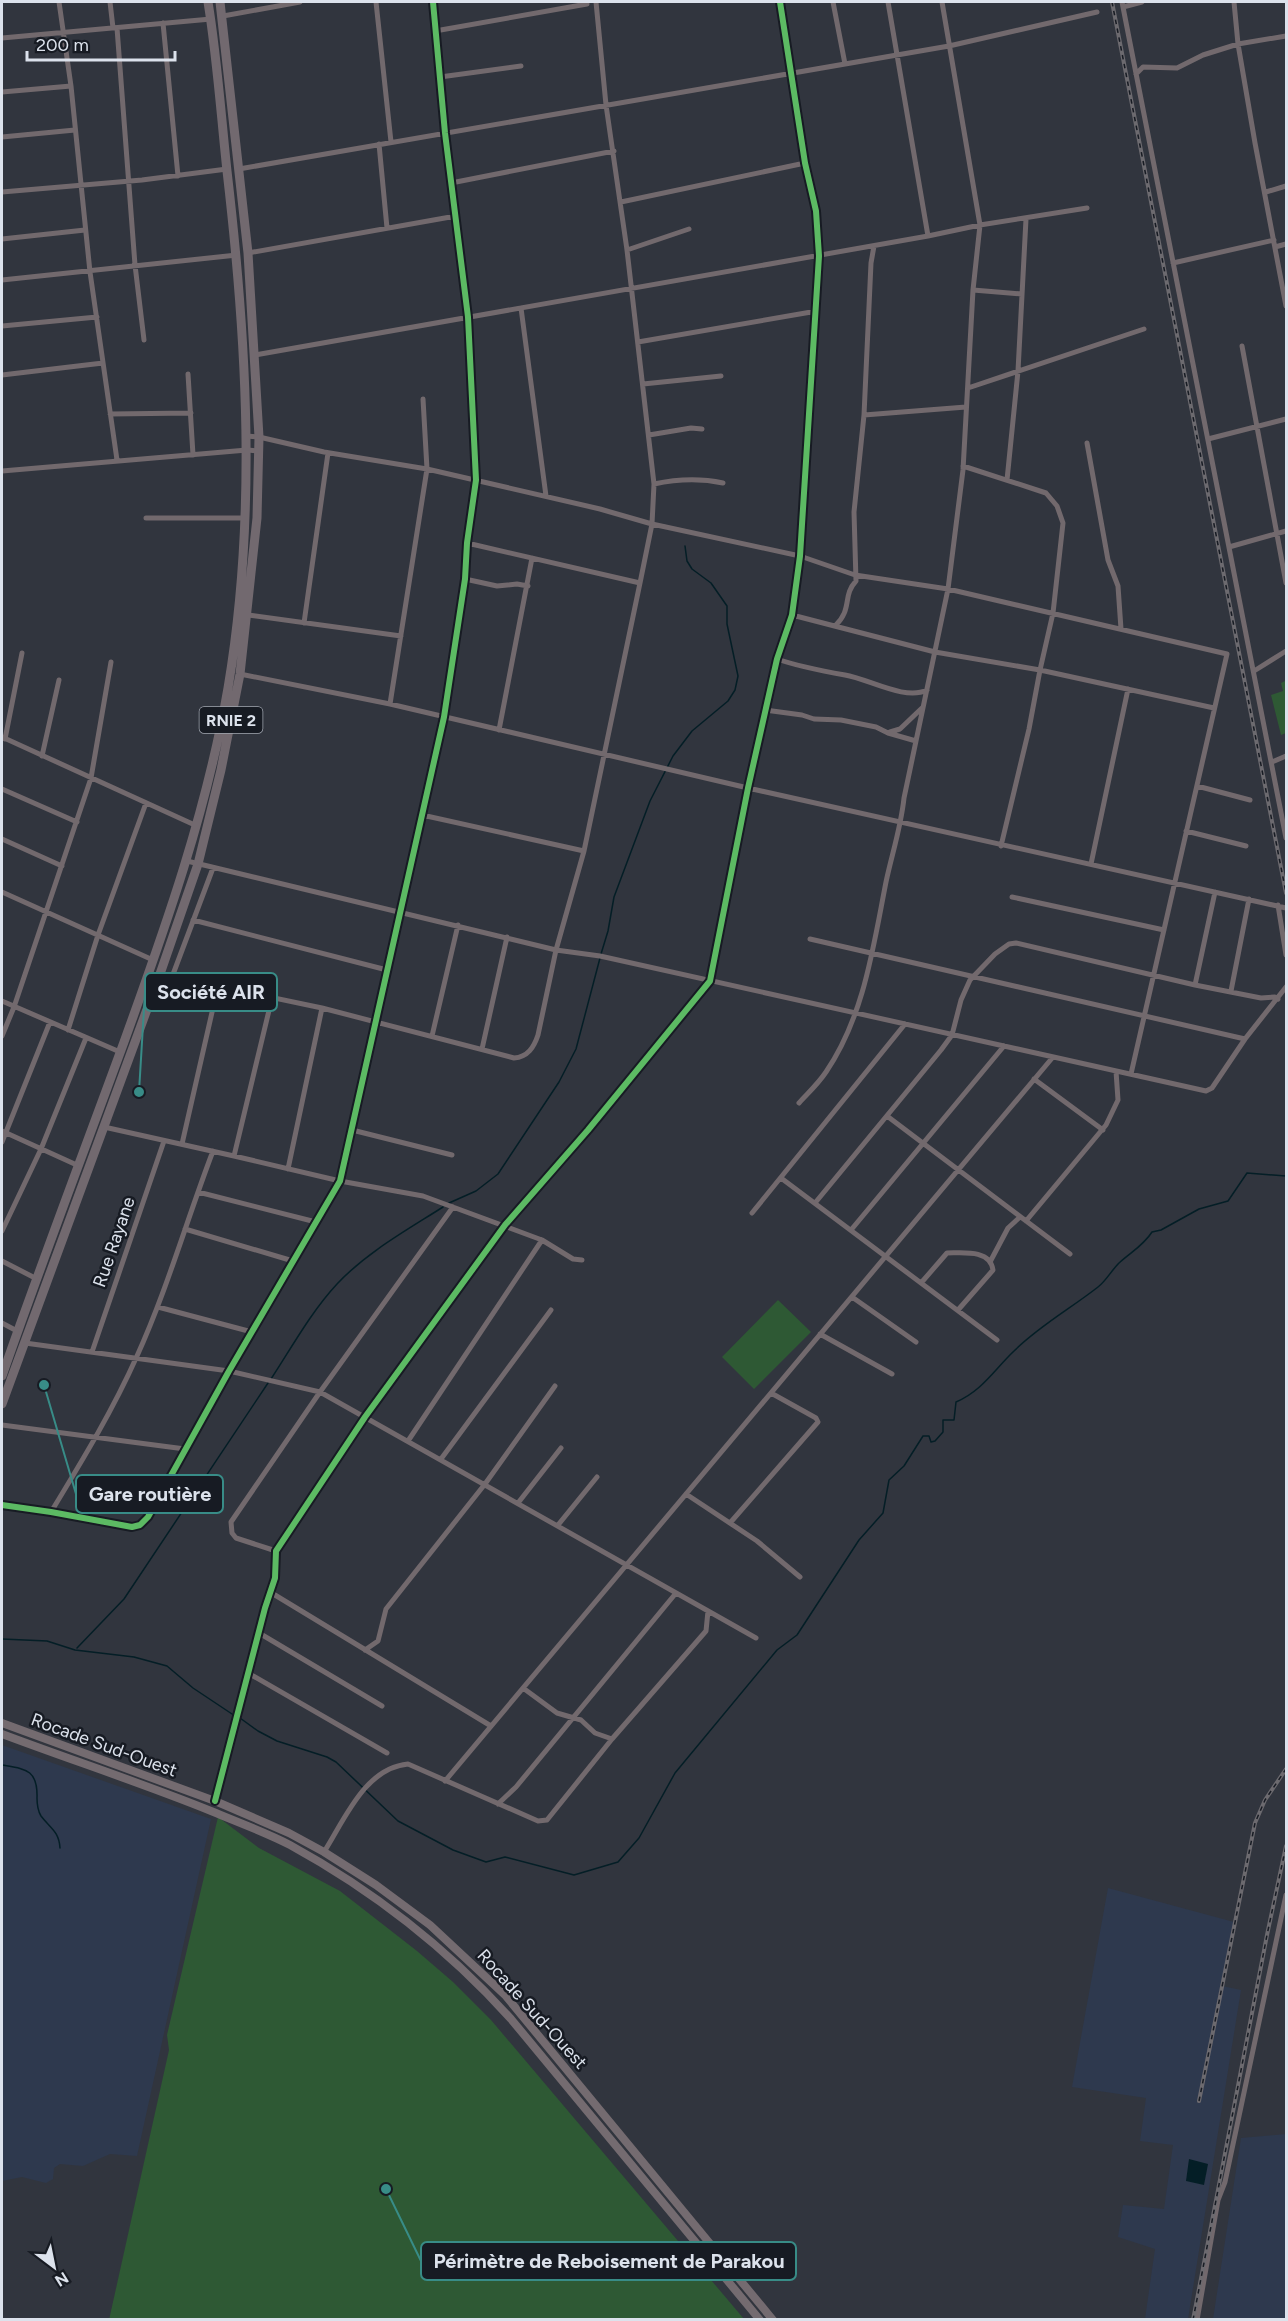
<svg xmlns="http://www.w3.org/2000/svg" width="1288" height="2321" font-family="Figtree,sans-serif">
	<rect width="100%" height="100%" fill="#31353e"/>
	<path fill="#2e394e" d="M2 1745 211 1819 137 2156 110 2154 83 2166 60 2164 54 2168 53 2179 46 2183 22 2177 2 2181Z
		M1108 1888 1234 1922 1222 1986 1241 1990 1188 2319H1145L1155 2249 1118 2237 1123 2205 1164 2209 1173 2145 1140 2141 1146 2098 1072 2087Z
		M1286 2134V2319H1213L1241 2138Z"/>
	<path fill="#2e5934" d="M1286 676V733L1281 735 1271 695 1283 691 1281 683 1285 681Z
		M778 1300 811 1332 754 1389 722 1357Z
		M218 1817 259 1848 340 1891 417 1951 453 1982 491 2020 744 2319 109 2320 169 2050 167 2035Z"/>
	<path fill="#041e26" d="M1189 2159 1208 2164 1204 2185 1186 2181Z"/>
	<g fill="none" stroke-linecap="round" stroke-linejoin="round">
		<path stroke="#041e26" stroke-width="1.5" d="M601 954 608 931 614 897 650 801 673 756 692 731 728 701 735 690 738 676 727 624V606L711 583 692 569 687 561 685 546
			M449 1203 476 1191 498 1174 559 1082 576 1049 600 958
			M271 1379C292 1347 311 1312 337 1284 367 1252 407 1230 443 1207
			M2 1639 47 1641 75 1650 134 1657 167 1666 193 1688 235 1716
			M77 1648 124 1599 268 1383
			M240 1718 258 1731 277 1741 327 1757 336 1762 398 1821 453 1850 486 1862 505 1857 574 1875 618 1862 639 1838 675 1773 777 1650 797 1635 859 1540 883 1513 889 1480 904 1466 923 1436H929L931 1442 935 1441 943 1432V1420H954L956 1402C982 1391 994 1370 1014 1351 1039 1326 1070 1309 1098 1287 1106 1281 1111 1271 1119 1263 1131 1252 1143 1246 1152 1232L1161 1230 1199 1209 1228 1201 1247 1173 1286 1176
			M2 1765C25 1769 38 1769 37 1798 37 1804 38 1811 41 1816 50 1828 59 1831 60 1848"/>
		<path stroke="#72696d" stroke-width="5" d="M59 2 71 86 90 272 117 460
			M110 2 113 28
			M376 2 391 142
			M833 2 845 64
			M888 2 928 236
			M1122 2 1286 838
			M1234 2 1238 44 1255 143 1286 306
			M1123 7 1142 2
			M223 16 300 2
			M163 23 178 176
			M117 28 135 265 144 340
			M435 31 587 4
			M2 38 211 19
			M1136 74 1143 67 1177 68 1203 55 1238 44 1286 36
			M440 77 521 66
			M2 92 71 86
			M2 137 75 130
			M379 144 387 228
			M239 169 949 46 1097 12
			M451 183 614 151
			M2 192 142 180 227 169
			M1266 192 1286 186
			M621 202 805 163
			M2 239 85 230
			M1275 247 1286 244
			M627 250 689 229
			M248 253 456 216
			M1173 263 1274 240
			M2 280 237 255
			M973 290 1022 294
			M521 308 546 496
			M2 326 97 317
			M638 342 817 311
			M1242 346 1286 583
			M255 355 928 236 980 225 1087 208
			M188 374 193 455
			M2 375 103 363
			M643 384 721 376
			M968 388 1144 329
			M110 414 191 413
			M864 415 966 407
			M649 435 691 428 702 429
			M246 436 259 437 324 452 427 469 600 509 652 524 800 556 855 575 948 589 1227 654 1131 1074
			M1208 439 1286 419
			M1087 443 1108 560 1118 586 1121 629
			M963 466 1046 493 1057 506 1063 523 1053 613 1040 670 1029 729 1001 846
			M2 471 247 450 259 451
			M1007 480 1018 371 1026 219
			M654 484C677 479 700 478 723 483
			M146 518H246
			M467 543 640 583 652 524 654 484 627 250 606 105 596 2
			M1229 547 1286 531
			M465 579 497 586 517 584 528 586
			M248 615 401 636
			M792 615 935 652 1040 670 1214 708
			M304 623 328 453
			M835 626C853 609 842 596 856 581L854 512 864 415 871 263 874 246
			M777 659C800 667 822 671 845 675 869 679 905 701 927 690
			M1254 671 1286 651
			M240 674 390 704 748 788 1286 908
			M390 704 427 469 423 399
			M765 710 802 715 814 719 841 720 876 727 888 733 916 741
			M499 730 532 558
			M890 732 900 729 922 708
			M2 737 197 826
			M5 739 22 653
			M42 756 59 680
			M1272 762 1286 756
			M1197 786 1250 800
			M2 789 77 822
			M422 815 584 851
			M1186 831 1246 846
			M2 839 62 866
			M187 861 556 950 600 956 1206 1091 1212 1088 1245 1039 1286 987
			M1091 864 1128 689
			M2 892 153 960
			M1012 897 1164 930
			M1278 905 1286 955
			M193 920 387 970
			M810 939 1245 1039
			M160 974 322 1008 514 1058C528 1057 534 1047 538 1035L556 950 584 851 640 583
			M172 977 213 868
			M1195 985 1215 892
			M1231 991 1249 899
			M2 1001 120 1052
			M68 1030 98 935 146 803
			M2 1036 14 1007 91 778 111 662
			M432 1036 458 925
			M482 1049 507 937
			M1034 1079 1103 1130
			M799 1103C808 1093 818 1084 826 1072 864 1016 873 948 886 882 892 854 901 827 904 798L948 589 963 470 973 290 980 225 942 2
			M887 1116 1070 1254
			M104 1127 234 1156 340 1181 423 1196 542 1240 573 1259 582 1260
			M352 1130 452 1155
			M2 1131 79 1166
			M2 1142 50 1022
			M182 1144 218 986
			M234 1156 272 998
			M288 1169 322 1008
			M781 1178 997 1340
			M198 1192 316 1222
			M815 1203 941 1050 952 1035 961 1000 970 980 995 954 1009 944 1016 943 1195 985 1261 998 1275 997 1278 999
			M752 1213 905 1024
			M1026 1221 1106 1125 1118 1100 1116 1071
			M185 1229 293 1261
			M851 1230 1004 1046
			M2 1231 41 1149 86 1038
			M2 1261 37 1279
			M990 1262 1008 1228 1020 1217
			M921 1283 947 1253C962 1253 990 1249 993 1270L958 1310
			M852 1297 916 1342
			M158 1307 252 1332
			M2 1323 17 1331
			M820 1334 892 1374
			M25 1343 229 1371 320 1392 756 1638
			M92 1352 164 1141
			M2 1425 185 1449
			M408 1441 542 1240
			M441 1459 551 1310
			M686 1494 757 1541 800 1577
			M518 1503 561 1448
			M2 1505 51 1512 132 1527 140 1525 148 1517 229 1371 340 1181 444 717 465 579 467 543 476 480 468 317 445 133 433 2
			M51 1512C82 1461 113 1410 137 1356 167 1290 187 1219 213 1151
			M730 1523 818 1422 816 1418 771 1393
			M558 1525 597 1477
			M276 1551 236 1538 232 1533 231 1522 320 1392 453 1207
			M270 1592 491 1726
			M259 1633 382 1706
			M365 1650 378 1641 386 1609 485 1484 555 1386
			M248 1673 387 1753
			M523 1688 557 1713 581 1720 595 1733 612 1739
			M445 1781 1053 1057
			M215 1801 265 1608 275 1578 276 1551 365 1417 505 1225 588 1130 710 981 748 788 777 659 792 615 800 556 819 256 816 211 805 163 780 2
			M498 1804 516 1787 676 1593
			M324 1852C345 1819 365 1768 408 1764L538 1821 547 1820 612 1739 706 1631 708 1611
			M1197 2320 1218 2200 1225 2182 1286 1895"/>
		<path stroke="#746b70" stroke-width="8" d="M2 1723 215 1801 289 1833 324 1852 376 1885 430 1925 505 1995 773 2320
			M2 1734C71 1760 142 1783 211 1811 237 1822 265 1832 290 1845 374 1891 447 1948 511 2019L760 2320"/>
		<path stroke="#72696f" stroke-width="9" d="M2 1376C41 1264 83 1154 124 1042 166 926 207 810 228 688 257 516 247 343 227 171 221 115 217 57 208 2
			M2 1404 160 974 198 864 221 770 240 674 257 518 259 437 248 253 220 2"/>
		<defs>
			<path id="rail" d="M1112 2 1286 893
				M1199 2101 1255 1823 1265 1800 1286 1769
				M1193 2320 1267 1935 1286 1846"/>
		</defs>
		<use href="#rail" stroke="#6c6a6f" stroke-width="4"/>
		<use href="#rail" stroke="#171b23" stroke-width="1.5" stroke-dasharray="4.5" stroke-linecap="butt"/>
		<defs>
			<path id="cycleway" d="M2 1505 51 1512 132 1527 140 1525 148 1517 229 1371 340 1181 444 717 465 579 467 543 476 480 468 317 445 133 433 2
				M215 1801 265 1608 275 1578 276 1551 365 1417 505 1225 588 1130 710 981 748 788 777 659 792 615 800 556 819 256 816 211 805 163 780 2"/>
		</defs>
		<use href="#cycleway" stroke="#171b23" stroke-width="10"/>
		<use href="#cycleway" stroke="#5cba63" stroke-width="6"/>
	</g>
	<g text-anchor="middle" stroke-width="5" stroke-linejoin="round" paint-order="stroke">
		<rect fill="#171b23" stroke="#a1a6b0" stroke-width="1.5" x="199.5" y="707" width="63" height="26" rx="4.5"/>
		<g font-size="16" font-weight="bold" fill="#dce2ec">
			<text x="231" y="726">RNIE 2</text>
		</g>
		<g font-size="18" fill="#dce2ec" stroke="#171b23">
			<text transform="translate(114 1242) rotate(-71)" y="6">Rue Rayane</text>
			<text transform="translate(104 1745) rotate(20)" y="6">Rocade Sud-Ouest</text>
			<text transform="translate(532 2009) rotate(48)" y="6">Rocade Sud-Ouest</text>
		</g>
	</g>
	<path fill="none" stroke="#388c87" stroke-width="2" d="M139 1092L145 992M44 1385L76 1494M386 2189L421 2261"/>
	<g fill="#388c87" stroke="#171b23" stroke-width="2">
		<circle cx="139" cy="1092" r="6"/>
		<circle cx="44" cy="1385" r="6"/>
		<circle cx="386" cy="2189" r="6"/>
	</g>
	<g fill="#171b23" stroke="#388c87" stroke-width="2">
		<rect x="145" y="973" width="132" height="38" rx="6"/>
		<rect x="76" y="1475" width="147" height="38" rx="6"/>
		<rect x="421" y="2242" width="375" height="38" rx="6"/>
	</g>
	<g font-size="20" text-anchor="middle" font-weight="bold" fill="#dce2ec">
		<text x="211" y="999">Société AIR</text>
		<text x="150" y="1501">Gare routière</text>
		<text x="609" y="2268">Périmètre de Reboisement de Parakou</text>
	</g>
	<rect width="1288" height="2321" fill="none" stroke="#dce2ec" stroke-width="6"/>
	<g transform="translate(54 2267) rotate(148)" stroke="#171b23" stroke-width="4.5" paint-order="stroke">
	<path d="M0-4.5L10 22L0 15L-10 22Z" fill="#dce2ec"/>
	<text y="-9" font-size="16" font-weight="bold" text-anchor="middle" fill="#dce2ec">N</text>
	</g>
	<path d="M27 51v9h148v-9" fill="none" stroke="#dce2ec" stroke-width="3"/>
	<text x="36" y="51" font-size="18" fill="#dce2ec" stroke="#171b23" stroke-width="4.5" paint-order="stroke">200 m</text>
</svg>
